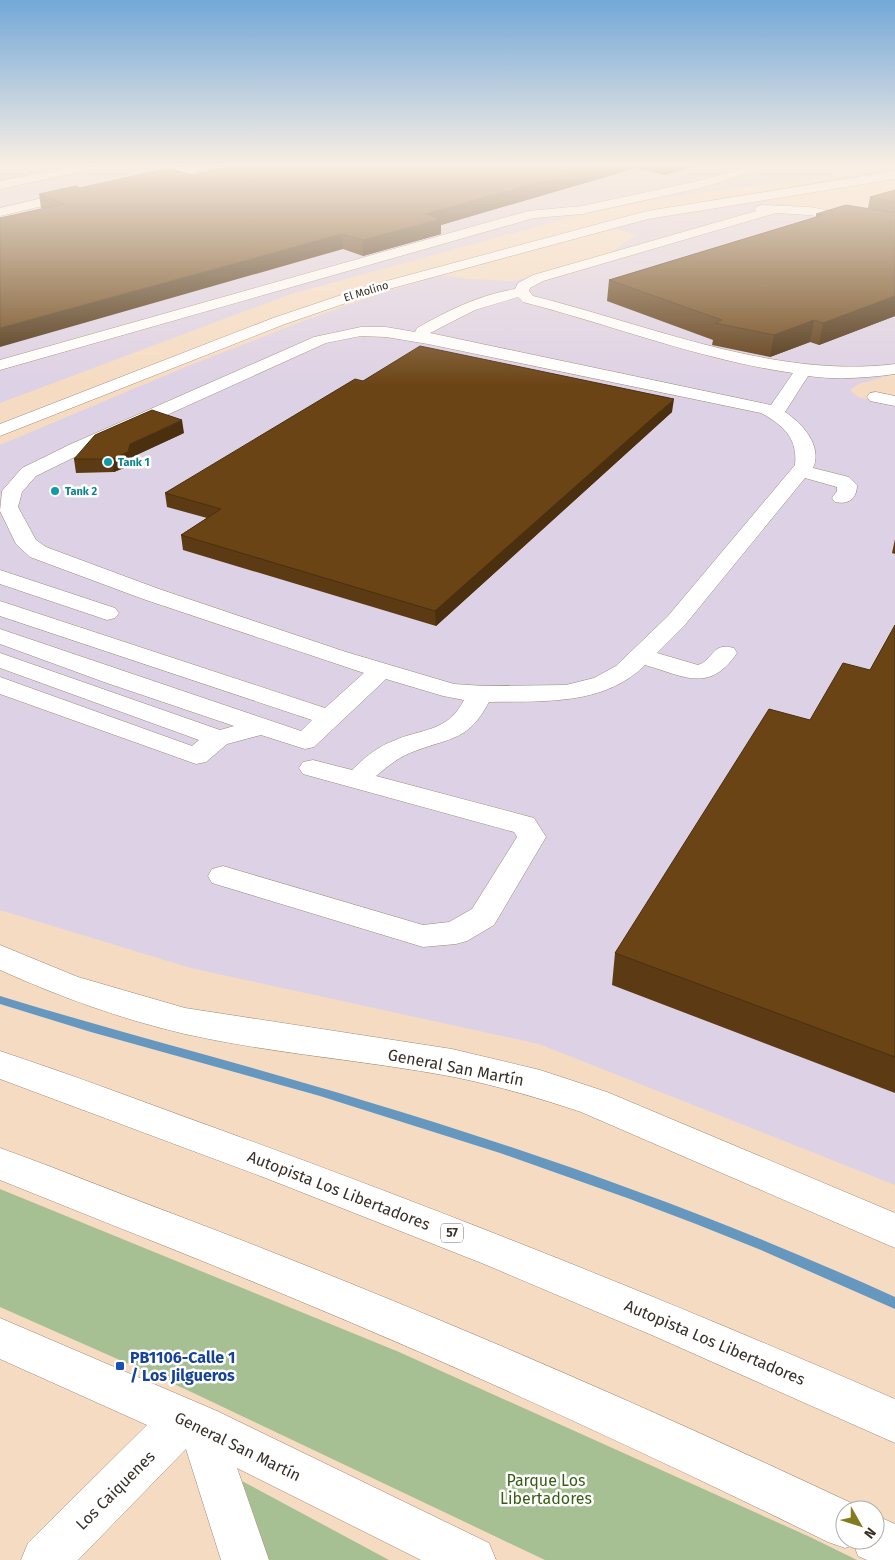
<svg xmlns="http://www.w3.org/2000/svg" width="895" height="1560" font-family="'Fira Sans',sans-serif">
	<rect width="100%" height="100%" fill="#f5dbc2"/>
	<path fill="#ddd1e5" d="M0 167H889L700 193 598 210 291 294 0 403Z
		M767 200 895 225V374L859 384 850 390 858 397 895 406V1185L539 1044 191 968 0 910V445L188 366 301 322 381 293 442 275 468 279 513 281 606 255 637 235 613 228 655 217Z"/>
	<path fill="#a6c093" d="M0 1189 399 1352 810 1537 857 1560H545L185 1389 0 1307Z
		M242 1481 389 1560H269Z"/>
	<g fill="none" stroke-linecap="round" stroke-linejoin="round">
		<path fill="#6597bf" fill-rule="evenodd" d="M0 996C121 1033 244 1064 365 1101 546 1155 723 1219 895 1297V1309L761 1250 696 1224 630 1199 500 1153 320 1096 91 1032 0 1004Z"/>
		<defs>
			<path id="minor" d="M72 167H95L89 170 0 189V181Z
				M186 167H207L205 169 144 184 138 180 140 177Z
				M747 167H765L763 169 700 188 582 214 534 218 0 370V360L528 211 582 206 698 181Z
				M895 171V179L648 219 378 292 285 324 0 436V424L273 318 368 286 647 211Z
				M77 190 81 191 83 194 81 197 0 216V208Z
				M761 205 810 207 895 223V231L810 215 776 213 543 281 530 288 529 291 533 296C650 325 774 379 895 364V374C866 378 837 380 808 376L785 412C802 423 823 446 813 468L849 477 857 485C857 499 848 505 835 502L832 498 837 491V487L805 478 684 626 657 653 698 665C715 659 711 642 734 648L737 653C709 694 684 676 645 665 604 706 543 701 489 702 468 741 452 737 415 751 400 756 388 766 376 776L534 818 546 837 494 925 467 941 456 944 423 947 212 883 208 876 212 869 223 866 423 925 449 922 472 909 517 837 514 832 303 774 299 768 303 762 313 760 352 770C364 758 377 747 393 741 422 728 447 733 464 700L443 696 386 679 314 747 305 749 261 735 227 744 206 762 196 764 0 694V677L192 746 199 740 0 668V653L220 730 234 726 104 682 0 644V629L301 731 312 720 0 616V601L325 708 364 673 143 599 30 557 16 544 0 511 2 491 22 468 71 444 314 337 361 327H386L415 332 417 328C449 310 479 295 515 289L518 283 533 275 756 211 755 209 757 206ZM518 297 523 302C612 325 701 360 793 373L771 405 430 333 475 310ZM361 336 386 337 428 344 761 413C783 425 798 438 795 465L668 616 616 666 594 678 566 685 484 686 454 684 346 652 159 589 46 547 36 540 18 507 22 492 36 476 85 452 326 343Z
				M876 392 895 396V406L870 401 867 397 870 393Z
				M0 570 115 608 119 613 115 618 107 620 0 584Z
				M0 945 78 977 185 1008 452 1049 540 1070 607 1092 895 1213V1248L581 1112C539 1098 498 1086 454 1077 365 1060 274 1054 185 1034 121 1019 60 997 0 970Z
				M0 1318 217 1411 489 1543 496 1560H421L237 1468 269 1560H221L186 1449 78 1560H21L28 1543 147 1425 0 1359Z"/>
			<path id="highway" d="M0 1051C73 1075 146 1103 218 1129 447 1212 672 1302 895 1399V1443L654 1336 484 1264 263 1177 0 1079Z
				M0 1148C59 1169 117 1193 176 1215 408 1303 637 1402 862 1508V1510H845V1540H875V1515L895 1524V1560H867L858 1556 854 1545 845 1548 828 1542C649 1454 467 1370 283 1294 189 1255 94 1218 0 1180Z"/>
		</defs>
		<use href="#minor" stroke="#9f8871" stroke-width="1"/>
		<use href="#highway" stroke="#9f8871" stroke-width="1"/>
		<use href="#minor" fill="#fff" fill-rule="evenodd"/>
		<use href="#highway" fill="#fff" fill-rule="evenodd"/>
	</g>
	<path fill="#5c3a13" d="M227 167H692L665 175 636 168 441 225V234L363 256 343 249 41 208 39 194 80 188 192 175Z
		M895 190V316L819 345 810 342 770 357 712 345 713 340 607 301 609 280 816 217V214L868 208 870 197Z
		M363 381 672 412 436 626 183 550 181 535 207 518 167 507 165 493Z
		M184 433 132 457 131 465 114 472 76 473 74 459Z
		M895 539V554L892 553Z
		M895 625V1093L612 985 615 953 810 720 870 670Z"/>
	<path fill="#4b300f" d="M595 167H636V168L441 225V234L363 256V240L425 214Z
		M665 167H692L665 175Z
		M342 234 343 249 0 347V328Z
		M895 296V316L819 345 823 323Z
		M814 320 810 342 770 357 774 335Z
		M674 399 672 412 436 626 435 611Z
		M182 420 184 433 132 457 131 465 114 472 112 459 130 444Z"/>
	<path fill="#6b4416" stroke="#4b300f" d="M227 167H595L425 214 441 219 363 240 342 234 0 328V218L64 204 39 194 76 186 80 188 169 168 192 175Z
		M895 190V202L870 197Z
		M846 205 895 213V296L823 323 814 320 774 335 715 323 722 320 609 280 823 215 816 214Z
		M420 346 674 399 435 611 181 535 221 509 165 493 355 379 363 381Z
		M152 410 182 420 130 444 128 452 112 459H74L95 435Z
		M895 625V1057L615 953 769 709 810 720 843 663 870 670Z"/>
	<linearGradient id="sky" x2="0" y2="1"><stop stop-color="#73a8d8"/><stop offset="0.43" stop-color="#faefe4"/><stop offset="1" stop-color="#faefe4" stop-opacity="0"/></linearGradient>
	<rect width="895" height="385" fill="url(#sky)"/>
	<g fill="#0f9aa8" stroke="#fff" stroke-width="2">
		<circle cx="108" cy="462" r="5"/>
		<circle cx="55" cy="491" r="5"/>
	</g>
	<rect fill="#1a4fb4" stroke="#fff" stroke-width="2" x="115" y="1361" width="10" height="10" rx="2.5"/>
	<g text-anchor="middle" stroke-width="5" stroke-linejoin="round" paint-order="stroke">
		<g font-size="11" fill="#392f26" stroke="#fff">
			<text transform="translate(366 291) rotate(-17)" y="4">El Molino</text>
		</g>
		<g font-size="11" font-weight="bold" fill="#0d838f" stroke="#fff" text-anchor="start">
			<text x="118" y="466">Tank 1</text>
			<text x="65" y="495">Tank 2</text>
		</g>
		<rect fill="#fff" stroke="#746d67" stroke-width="1" x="441" y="1223.5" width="22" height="19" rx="4"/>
		<g font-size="12" font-weight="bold" fill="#392f26">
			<text x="452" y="1237">57</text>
		</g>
		<g font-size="16" fill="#392f26" stroke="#fff">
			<text transform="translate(456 1067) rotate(11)" y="6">General San Martín</text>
			<text transform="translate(339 1190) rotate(21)" y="6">Autopista Los Libertadores</text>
			<text transform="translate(715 1342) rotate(23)" y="6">Autopista Los Libertadores</text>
			<text transform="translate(238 1446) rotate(26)" y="6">General San Martín</text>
			<text transform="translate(115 1490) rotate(-45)" y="6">Los Caiquenes</text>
		</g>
		<g font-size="16" font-weight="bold" fill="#164399" stroke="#fff" text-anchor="start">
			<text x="130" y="1363">PB1106-Calle 1<tspan x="130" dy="18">/ Los Jilgueros</tspan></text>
		</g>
		<g font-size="16" fill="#385d12" stroke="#fff">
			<text x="546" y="1486">Parque Los<tspan x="546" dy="18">Libertadores</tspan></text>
		</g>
	</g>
	<g transform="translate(860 1525) rotate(129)"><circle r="24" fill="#ffffff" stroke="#b0aca8"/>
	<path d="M0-4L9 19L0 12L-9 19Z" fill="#847b21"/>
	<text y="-8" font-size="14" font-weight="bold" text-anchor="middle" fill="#392f26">N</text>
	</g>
</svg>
